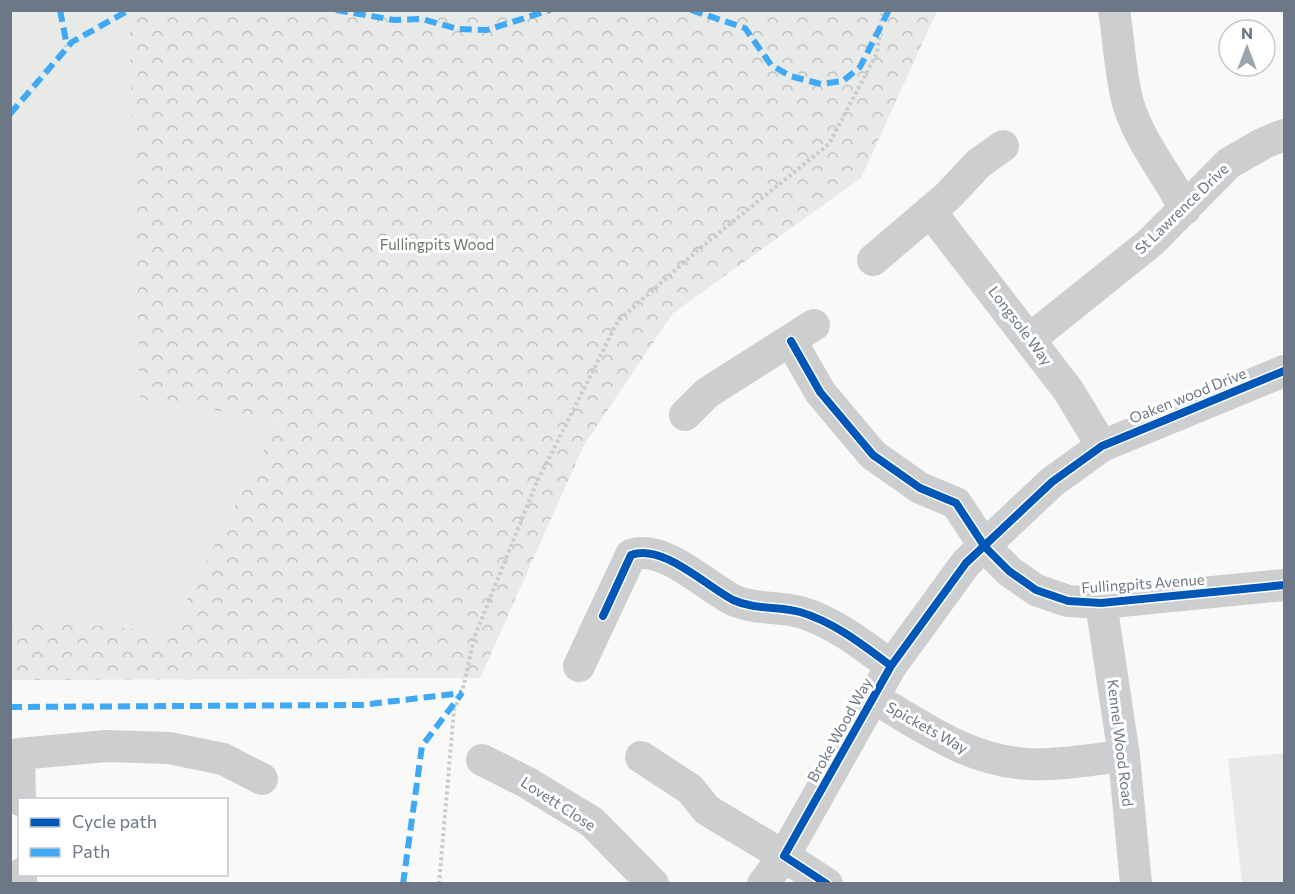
<svg xmlns="http://www.w3.org/2000/svg" width="1295" height="894" font-family="Commissioner,sans-serif">
	<defs>
		<pattern id="forest-crowns" width="20" height="18" patternUnits="userSpaceOnUse" patternTransform="scale(1.5)"><rect width="20" height="18" fill="#e7eae6"/><path d="M2 6a3 3 0 1 1 6 0M12 15a3 3 0 1 1 6 0" fill="none" stroke="#bfc2c0"/></pattern>
	</defs>
	<rect width="100%" height="100%" fill="#f9f9f8"/>
	<path fill="#e7eae6" d="M10 11H129L140 402 280 418 170 632 11 618Z
		M1284 753V883H1242L1228 759Z"/>
	<path fill="url(#forest-crowns)" d="M129 11V10L937 11 861 178 673 313 584 445 480 678 11 680V618L170 632 280 418 140 402Z"/>
	<g fill="none" stroke-linecap="round" stroke-linejoin="round">
		<path stroke="#cacbcc" stroke-width="4" stroke-dasharray="3 3" stroke-linecap="butt" d="M439 884 454 710 462 693 474 638 536 484 618 321 699 249 829 144 877 53 883 10"/>
		<path stroke="#cdcecf" stroke-width="32" d="M1114 10C1119 40 1120 74 1128 103 1139 141 1167 174 1185 209
			M930 211 1068 390 1102 446
			M873 260 947 197 979 163 1003 146
			M1030 339 1151 242 1229 163 1264 143 1284 135
			M791 341 820 392 873 455 920 488 956 503 985 547 1009 571 1036 590 1068 601 1101 603 1284 585
			M685 415 707 393 814 325
			M1101 603 1124 756 1136 884
			M579 666 631 555C662 543 706 586 733 600 755 610 778 606 800 612 834 622 863 645 891 666
			M874 698C923 727 969 761 1028 764 1059 766 1093 759 1124 756
			M641 757 690 789 707 810 784 856 763 884
			M482 760 526 782 592 822 653 884
			M20 800 19 754 107 746 169 748 223 759 262 779
			M21 874V884
			M827 884 784 856 891 666 966 563 1052 482 1102 446 1284 371"/>
		<path stroke="#3fa9f5" stroke-width="6" stroke-dasharray="12 6" stroke-linecap="butt" d="M60 10 67 46
			M336 10 394 20 422 19 458 29 487 30 550 10
			M691 10 745 28 771 65 790 76 821 84 843 81 860 67 889 10
			M10 114 72 42 129 10
			M10 707 361 705 462 693
			M403 884 422 746 462 693"/>
		<defs>
			<path id="cycleway" d="M791 341 820 392 873 455 920 488 956 503 985 547 1009 571 1036 590 1068 601 1101 603 1284 585
				M603 616 631 555C662 543 706 586 733 600 755 610 778 606 800 612 834 622 863 645 891 666
				M827 884 784 856 891 666 966 563 1052 482 1102 446 1284 371"/>
		</defs>
		<use href="#cycleway" stroke="#fff" stroke-width="11"/>
		<use href="#cycleway" stroke="#0057b8" stroke-width="8"/>
	</g>
	<g text-anchor="middle" stroke-width="6" stroke-linejoin="round" paint-order="stroke">
		<g font-size="15" fill="#6c7885" stroke="#fff">
			<text transform="translate(1182 209) rotate(-44)" y="5">St Lawrence Drive</text>
			<text transform="translate(1020 326) rotate(53)" y="5">Longsole Way</text>
			<text transform="translate(1188 396) rotate(-22)" y="5">Oaken wood Drive</text>
			<text transform="translate(1143 584) rotate(-4)" y="5">Fullingpits Avenue</text>
			<text transform="translate(927 728) rotate(29)" y="5">Spickets Way</text>
			<text transform="translate(840 730) rotate(-61)" y="5">Broke Wood Way</text>
			<text transform="translate(1120 743) rotate(83)" y="5">Kennel Wood Road</text>
			<text transform="translate(558 804) rotate(33)" y="5">Lovett Close</text>
		</g>
		<g font-size="15" fill="#677866" stroke="#fff">
			<text x="437" y="250">Fullingpits Wood</text>
		</g>
	</g>
	<rect width="1295" height="894" fill="none" stroke="#6c7885" stroke-width="24"/>
	<rect x="18" y="798" width="210" height="78" fill="#ffffff" stroke="#c4c9ce" stroke-width="1.5"/>
	<rect x="30" y="818" width="30" height="9" fill="#0057b8" stroke="#c4c9ce" stroke-width="1.5"/>
	<text x="72" y="828" font-size="18" fill="#6c7885">Cycle path</text>
	<rect x="30" y="848" width="30" height="9" fill="#3fa9f5" stroke="#c4c9ce" stroke-width="1.5"/>
	<text x="72" y="858" font-size="18" fill="#6c7885">Path</text>
	<g transform="translate(1247 48)"><circle r="28" fill="#ffffff" stroke="#c4c9ce" stroke-width="1.5"/>
	<path d="M0-4.5L10 22L0 15L-10 22Z" fill="#9da5ad"/>
	<text y="-9" font-size="16" font-weight="bold" text-anchor="middle" fill="#6c7885">N</text>
	</g>
</svg>
